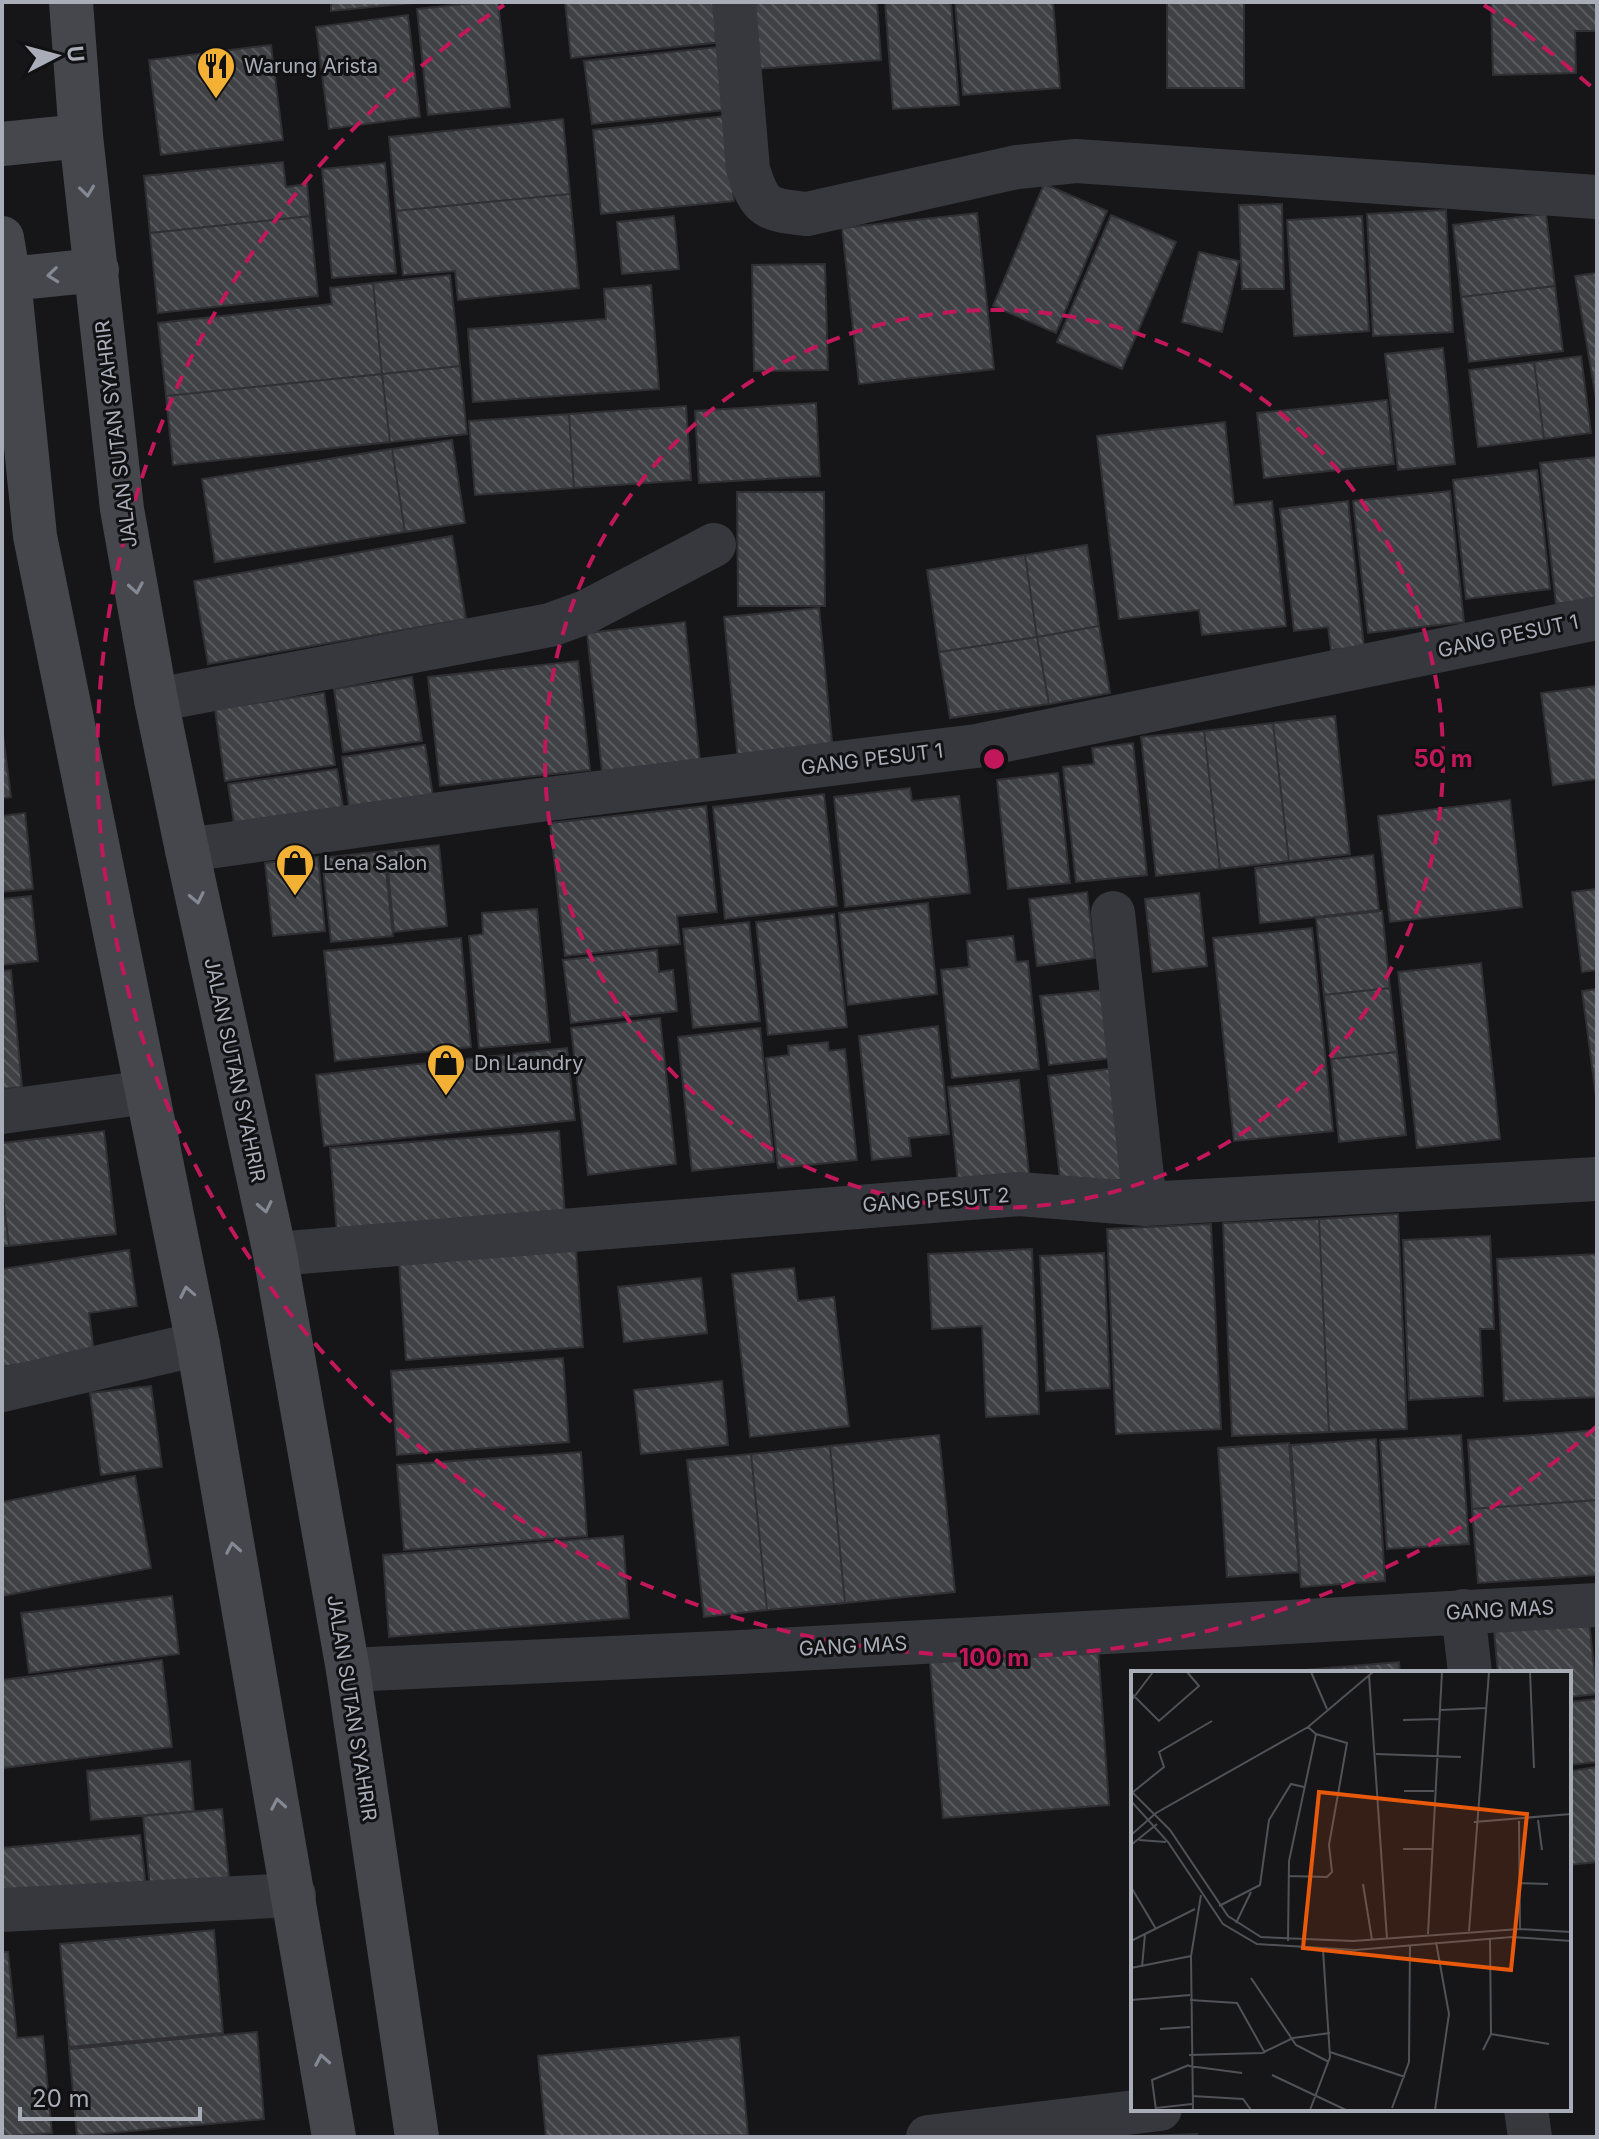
<svg xmlns="http://www.w3.org/2000/svg" width="1599" height="2139" font-family="Inter,sans-serif">
	<defs>
		<pattern id="building-back-hatch" width="6" height="6" patternUnits="userSpaceOnUse" patternTransform="scale(2)"><rect width="6" height="6" fill="#404145"/><path d="M-1 5l2 2M0 0l6 6M5-1l2 2" fill="none" stroke="#595a5e"/></pattern>
	</defs>
	<rect width="100%" height="100%" fill="#161618"/>
	<path fill="url(#building-back-hatch)" stroke="#303034" stroke-width="2" d="M331 2H423L331 11Z
		M483 2H498L510 107 428 115 417 9Z
		M565 2H719L722 42 571 58Z
		M750 2H877L881 60 755 69Z
		M885 2H951L959 105 893 109Z
		M955 2H1053L1060 88 963 95Z
		M1167 2H1244V88H1167Z
		M1491 2H1596L1597 31H1575L1576 73 1493 75Z
		M408 15 420 117 329 129 316 27Z
		M271 45 283 140 161 155 149 60Z
		M728 46 734 109 592 124 584 61Z
		M725 116 734 201 601 214 593 130Z
		M563 119 570 194 396 211 389 137Z
		M283 162 286 187 307 184 310 216 150 233 144 176Z
		M385 163 396 273 332 278 322 169Z
		M1044 184 1107 211 1056 333 993 306Z
		M570 194 579 288 458 300 455 271 403 275 396 211Z
		M1282 204 1284 289H1242L1239 205Z
		M1446 210 1453 332 1373 336 1367 214Z
		M977 213 994 369 859 384 842 228Z
		M1546 214 1555 286 1461 297 1453 225Z
		M1111 215 1176 242 1122 369 1057 342Z
		M310 216 318 296 158 313 150 233Z
		M674 216 679 269 622 274 617 222Z
		M1362 216 1369 331 1294 336 1287 220Z
		M1199 252 1239 261 1222 332 1182 322Z
		M825 264 828 370 754 371 752 265Z
		M1597 273V404L1575 276Z
		M450 275 460 366 382 374 373 283Z
		M373 283 382 374 166 396 158 323 332 304 330 288Z
		M651 285 659 389 473 402 468 329 606 319 604 289Z
		M1555 286 1563 351 1469 362 1461 297Z
		M1443 348 1455 464 1398 470 1385 354Z
		M1581 356 1591 433 1544 439 1534 362Z
		M1534 362 1544 439 1478 447 1469 370Z
		M460 366 467 434 390 442 382 374Z
		M382 374 390 442 173 465 166 396Z
		M1387 400 1394 464 1264 478 1257 413Z
		M816 403 820 476 699 483 695 411Z
		M686 406 691 480 574 488 569 414Z
		M569 414 574 488 475 495 469 421Z
		M1225 422 1234 505 1272 501 1286 626 1202 635 1199 610 1119 619 1097 436Z
		M452 440 465 523 405 532 392 449Z
		M392 449 405 532 215 562 202 479Z
		M1597 457V599L1556 604 1540 463Z
		M1537 470 1550 589 1466 599 1453 480Z
		M1450 491 1464 622 1368 633 1353 501Z
		M737 492H824L825 606H738Z
		M1348 501 1364 647 1331 650 1328 627 1294 631 1280 509Z
		M452 536 466 619 208 664 194 581Z
		M1087 545 1099 626 1037 637 1025 555Z
		M1025 555 1037 637 939 652 927 570Z
		M819 608 833 752 738 761 724 617Z
		M685 622 700 761 602 771 587 633Z
		M1099 626 1110 693 1049 704 1037 637Z
		M1037 637 1049 704 950 718 939 652Z
		M578 661 590 770 440 786 428 677Z
		M412 677 422 741 343 752 334 689Z
		M1597 686V779L1553 785 1541 693Z
		M324 693 335 765 225 781 215 709Z
		M1335 716 1350 854 1289 861 1273 723Z
		M1273 723 1289 861 1220 869 1204 731Z
		M2 727 11 797 2 798Z
		M1204 731 1220 869 1156 876 1141 737Z
		M1133 743 1147 875 1076 882 1063 767 1094 764 1092 748Z
		M425 745 435 809 351 820 342 757Z
		M337 769 345 820 236 836 228 784Z
		M1058 773 1070 883 1008 889 997 780Z
		M910 788 912 801 959 796 970 893 845 907 834 797Z
		M824 794 837 906 725 919 713 807Z
		M1510 800 1522 907 1390 922 1378 816Z
		M706 806 717 912 677 916 680 944 565 956 550 823Z
		M25 813 33 889 2 892V816Z
		M439 845 447 926 394 932 386 851Z
		M384 851 393 936 331 942 322 858Z
		M1373 855 1379 910 1260 923 1255 868Z
		M318 857 325 931 273 936 265 863Z
		M1597 889V970L1582 972 1572 892Z
		M1087 892 1095 958 1037 966 1029 899Z
		M1199 893 1207 966 1153 972 1145 899Z
		M31 896 38 961 2 965V899Z
		M928 903 937 994 848 1005 839 913Z
		M537 909 550 1042 479 1048 469 936 483 934 482 913Z
		M1382 911 1390 988 1324 995 1316 918Z
		M834 914 847 1027 768 1035 756 922Z
		M749 922 760 1021 693 1028 683 929Z
		M1312 928 1333 1131 1234 1141 1213 938Z
		M1013 936 1016 962 1028 961 1039 1069 952 1078 941 970 969 967 967 941Z
		M461 938 471 1047 335 1061 324 951Z
		M657 950 659 972 673 970 677 1011 571 1023 563 960Z
		M1481 963 1500 1139 1417 1148 1398 972Z
		M11 970 22 1087 2 1089V971Z
		M1390 988 1397 1052 1331 1059 1324 995Z
		M1597 989V1104L1582 991Z
		M1104 990 1112 1058 1049 1065 1040 996Z
		M660 1018 676 1164 588 1175 571 1028Z
		M938 1026 949 1134 909 1138 911 1156 872 1160 859 1036Z
		M760 1028 774 1162 692 1171 678 1037Z
		M828 1042 829 1051 845 1049 857 1160 778 1168 766 1058 789 1055 788 1046Z
		M567 1048 575 1120 324 1146 316 1075Z
		M1397 1052 1406 1135 1339 1142 1331 1059Z
		M1116 1068 1129 1179 1061 1187 1048 1076Z
		M1019 1080 1029 1174 958 1181 948 1087Z
		M104 1131 116 1234 9 1246 2 1189V1143Z
		M559 1131 565 1217 337 1234 330 1148Z
		M2 1189 9 1246H2Z
		M1398 1214 1407 1429 1329 1432 1319 1219Z
		M1319 1219 1329 1432 1232 1436 1223 1223Z
		M1211 1224 1221 1429 1116 1434 1107 1229Z
		M1490 1236 1494 1329H1480L1483 1396 1409 1400 1403 1240Z
		M1032 1249 1039 1414 986 1417 982 1326 932 1329 928 1254Z
		M129 1250 137 1306 89 1313 94 1353 2 1367V1269Z
		M576 1250 583 1347 406 1360 399 1263Z
		M1104 1253 1110 1388 1046 1391 1040 1256Z
		M1597 1254V1397L1504 1401 1497 1259Z
		M794 1268 798 1301 834 1297 849 1426 750 1437 732 1274Z
		M701 1278 707 1333 624 1342 618 1287Z
		M563 1358 569 1442 397 1455 391 1371Z
		M722 1381 728 1445 641 1454 634 1390Z
		M151 1386 162 1467 101 1475 90 1393Z
		M1597 1430V1500L1472 1509 1468 1440Z
		M939 1435 955 1592 845 1603 830 1446Z
		M1461 1435 1469 1544 1387 1549 1380 1440Z
		M1376 1439 1385 1581 1301 1587 1291 1445Z
		M1289 1443 1299 1572 1227 1577 1218 1448Z
		M830 1446 845 1603 767 1610 751 1454Z
		M581 1452 587 1536 404 1550 397 1465Z
		M751 1454 767 1610 704 1617 687 1460Z
		M135 1476 151 1568 2 1596V1502Z
		M1597 1500V1575L1478 1583 1472 1509Z
		M623 1536 629 1618 389 1637 383 1555Z
		M172 1596 179 1654 29 1673 21 1613Z
		M1589 1621 1597 1694 1569 1697V1673H1498L1494 1631Z
		M1098 1648 1109 1805 943 1818 930 1662Z
		M162 1660 172 1747 2 1768V1680Z
		M1399 1662 1400 1673H1304V1670Z
		M1597 1699V1762L1569 1765V1702Z
		M190 1761 194 1811 91 1820 87 1771Z
		M1597 1767V1862L1569 1865V1771Z
		M222 1809 229 1878 150 1887 143 1816Z
		M140 1835 146 1887 2 1900V1848Z
		M214 1930 223 2033 69 2047 60 1944Z
		M2 1952H8L17 2038 43 2036 52 2133 2 2137Z
		M257 2032 264 2119 77 2136 69 2049Z
		M739 2037 748 2135 546 2137 538 2056Z
		M1197 2134V2137H1117Z"/>
	<g fill="none" stroke-linecap="round" stroke-linejoin="round">
		<path stroke="#37383d" stroke-width="44" d="M734 2 748 169C760 209 767 210 807 214L1017 167 1076 161 1597 197
			M156 700 550 625 586 612 714 545
			M187 850 532 801 976 746 1597 618
			M1113 913 1145 1204
			M2 1112 147 1092
			M275 1254 1019 1194 1145 1204 1597 1179
			M2 1390 198 1344
			M1463 1611 1470 1673
			M348 1670 741 1652 1597 1605
			M2 1910 294 1895
			M1526 2109 1530 2137
			M928 2137 1160 2109"/>
		<path stroke="#45474d" stroke-width="44" d="M71 2 81 136 122 509 156 700 187 850 275 1254 348 1670 417 2137
			M2 144 81 136
			M2 238 9 279 35 536 198 1344 334 2137
			M9 279 97 270"/>
	</g>
	<defs><path id="oneway-chevron" d="M-2-3.5L2.5 0L-2 3.5" fill="none" stroke-width="1.6" stroke-linecap="round" stroke-linejoin="round" transform="scale(2)"/></defs>
	<g stroke="#858993">
		<use href="#oneway-chevron" transform="translate(87 191) rotate(83)"/>
		<use href="#oneway-chevron" transform="translate(53 275) rotate(174)"/>
		<use href="#oneway-chevron" transform="translate(136 588) rotate(80)"/>
		<use href="#oneway-chevron" transform="translate(197 898) rotate(78)"/>
		<use href="#oneway-chevron" transform="translate(265 1207) rotate(78)"/>
		<use href="#oneway-chevron" transform="translate(187 1292) rotate(-101)"/>
		<use href="#oneway-chevron" transform="translate(233 1548) rotate(-100)"/>
		<use href="#oneway-chevron" transform="translate(278 1804) rotate(-100)"/>
		<use href="#oneway-chevron" transform="translate(322 2060) rotate(-100)"/>
	</g>
	<g fill="none" stroke="#c2185b" stroke-width="4" stroke-dasharray="14 10">
		<circle cx="994" cy="759" r="449"/>
		<path d="M1596 1427A899 899 0 1 1 504 5M1484 5A899 899 0 0 1 1596 91"/>
	</g>
	<defs>
		<symbol id="restaurant-pin" viewBox="-11 -11 22 30"><path d="M0 17L-7.5 6A9.5 9.5 0 1 1 7.5 6Z" fill="#f2b134" stroke="#111113"/><path d="M-5-6h1v4h1v-4h1v4h1v-4h1v5L-1.5 .5V6h-2V.5L-5-1ZM5-6V6H3V1.5H1.5Q1.5-4 5-6Z" fill="#111"/></symbol>
		<symbol id="shop-pin" viewBox="-11 -11 22 30"><path d="M0 17L-7.5 6A9.5 9.5 0 1 1 7.5 6Z" fill="#f2b134" stroke="#111113"/><path d="M-5-2.5h2.3a2.7 3.5 0 0 1 5.4 0H5L5.5 6h-11ZM-1.5-2.5h3a1.5 2.3 0 0 0-3 0Z" fill="#111"/></symbol>
	</defs>
	<g fill-rule="evenodd">
		<use href="#restaurant-pin" x="194" y="44" width="44" height="60"/>
		<use href="#shop-pin" x="273" y="841" width="44" height="60"/>
		<use href="#shop-pin" x="424" y="1041" width="44" height="60"/>
	</g>
	<g text-anchor="middle" stroke-width="6" stroke-linejoin="round" paint-order="stroke">
		<g font-size="20" fill="#a8adb8" stroke="#111113" text-anchor="start">
			<text x="244" y="73">Warung Arista</text>
			<text x="323" y="870">Lena Salon</text>
			<text x="474" y="1070">Dn Laundry</text>
		</g>
		<g font-size="20" fill="#a8adb8" stroke="#111113">
			<text transform="translate(116 434) rotate(-97)" y="7">JALAN SUTAN SYAHRIR</text>
			<text transform="translate(1508 636) rotate(-12)" y="7">GANG PESUT 1</text>
			<text transform="translate(872 759) rotate(-7)" y="7">GANG PESUT 1</text>
			<text transform="translate(235 1070) rotate(78)" y="7">JALAN SUTAN SYAHRIR</text>
			<text transform="translate(936 1200) rotate(-4)" y="7">GANG PESUT 2</text>
			<text transform="translate(1500 1610) rotate(-3)" y="7">GANG MAS</text>
			<text transform="translate(853 1646) rotate(-3)" y="7">GANG MAS</text>
			<text transform="translate(352 1708) rotate(81)" y="7">JALAN SUTAN SYAHRIR</text>
		</g>
	</g>
	<g transform="translate(1131 1671)">
		<rect width="440" height="440" fill="#161618"/>
		<path fill="none" stroke="#505258" stroke-width="2" d="M180 1 196 38M399 1 403 97M238 4 256 268M0 22 28 50 68 15 56 1M0 30 22 1M309 39 356 37M272 49 308 48M245 83 330 86M0 120 39 159 97 245 130 266 222 270 389 258 440 261M273 120H303M2 121 33 96 28 81 81 50M0 130 37 171 92 253 126 273 224 279 381 266 440 270M407 149 411 179M388 150 389 258M343 151 440 143M0 164 25 142 177 56 242 1M8 169 35 171M0 174 26 153M272 178H301M158 205 196 206 201 201 198 174 216 72 185 63 177 56M389 212 417 213M232 213 241 269M0 216 25 258M88 235 129 214 138 149 160 113 173 116M105 252 120 221M338 260 358 1M297 263 311 1M0 270 64 238M157 270 158 190 185 63M11 296 14 263M0 297 60 285M120 307 165 374 198 391M0 329 59 324M59 329 106 332 134 382M29 358 59 356M360 363 418 373M352 379 360 363 359 268M199 381 274 406M58 384 131 382 162 367 199 362M58 395 111 402M141 404 215 439M61 425 112 428 120 439M25 437 61 433M261 437 278 391 279 274M25 439 21 409 58 394M62 439 60 285 70 224M179 439 199 386 192 279M304 439 318 343 305 271"/>
		<path fill="#e8590c" fill-opacity="0.15" stroke="#e8590c" stroke-width="4" d="M188 121 396 143 380 299 172 277Z"/>
		<rect width="440" height="440" fill="none" stroke="#a8adb8" stroke-width="4"/>
	</g>
	<circle cx="994" cy="759" r="12" fill="#c2185b" stroke="#111113" stroke-width="4"/>
	<g font-size="24" text-anchor="middle" font-weight="bold" fill="#c2185b" stroke="#111113" stroke-width="6" stroke-linejoin="round" paint-order="stroke">
		<text x="1443" y="767">50 m</text>
		<text x="994" y="1666">100 m</text>
	</g>
	<rect width="1599" height="2139" fill="none" stroke="#a8adb8" stroke-width="8"/>
	<g transform="translate(56 56) rotate(84)" stroke="#111113" stroke-width="6" paint-order="stroke">
	<path d="M0-6L14 30L0 20L-14 30Z" fill="#a8adb8"/>
	<text y="-12" font-size="22" font-weight="bold" text-anchor="middle" fill="#a8adb8">U</text>
	</g>
	<path d="M20 2107v12h180v-12" fill="none" stroke="#a8adb8" stroke-width="4"/>
	<text x="32" y="2107" font-size="24" fill="#a8adb8" stroke="#111113" stroke-width="6" paint-order="stroke">20 m</text>
</svg>
